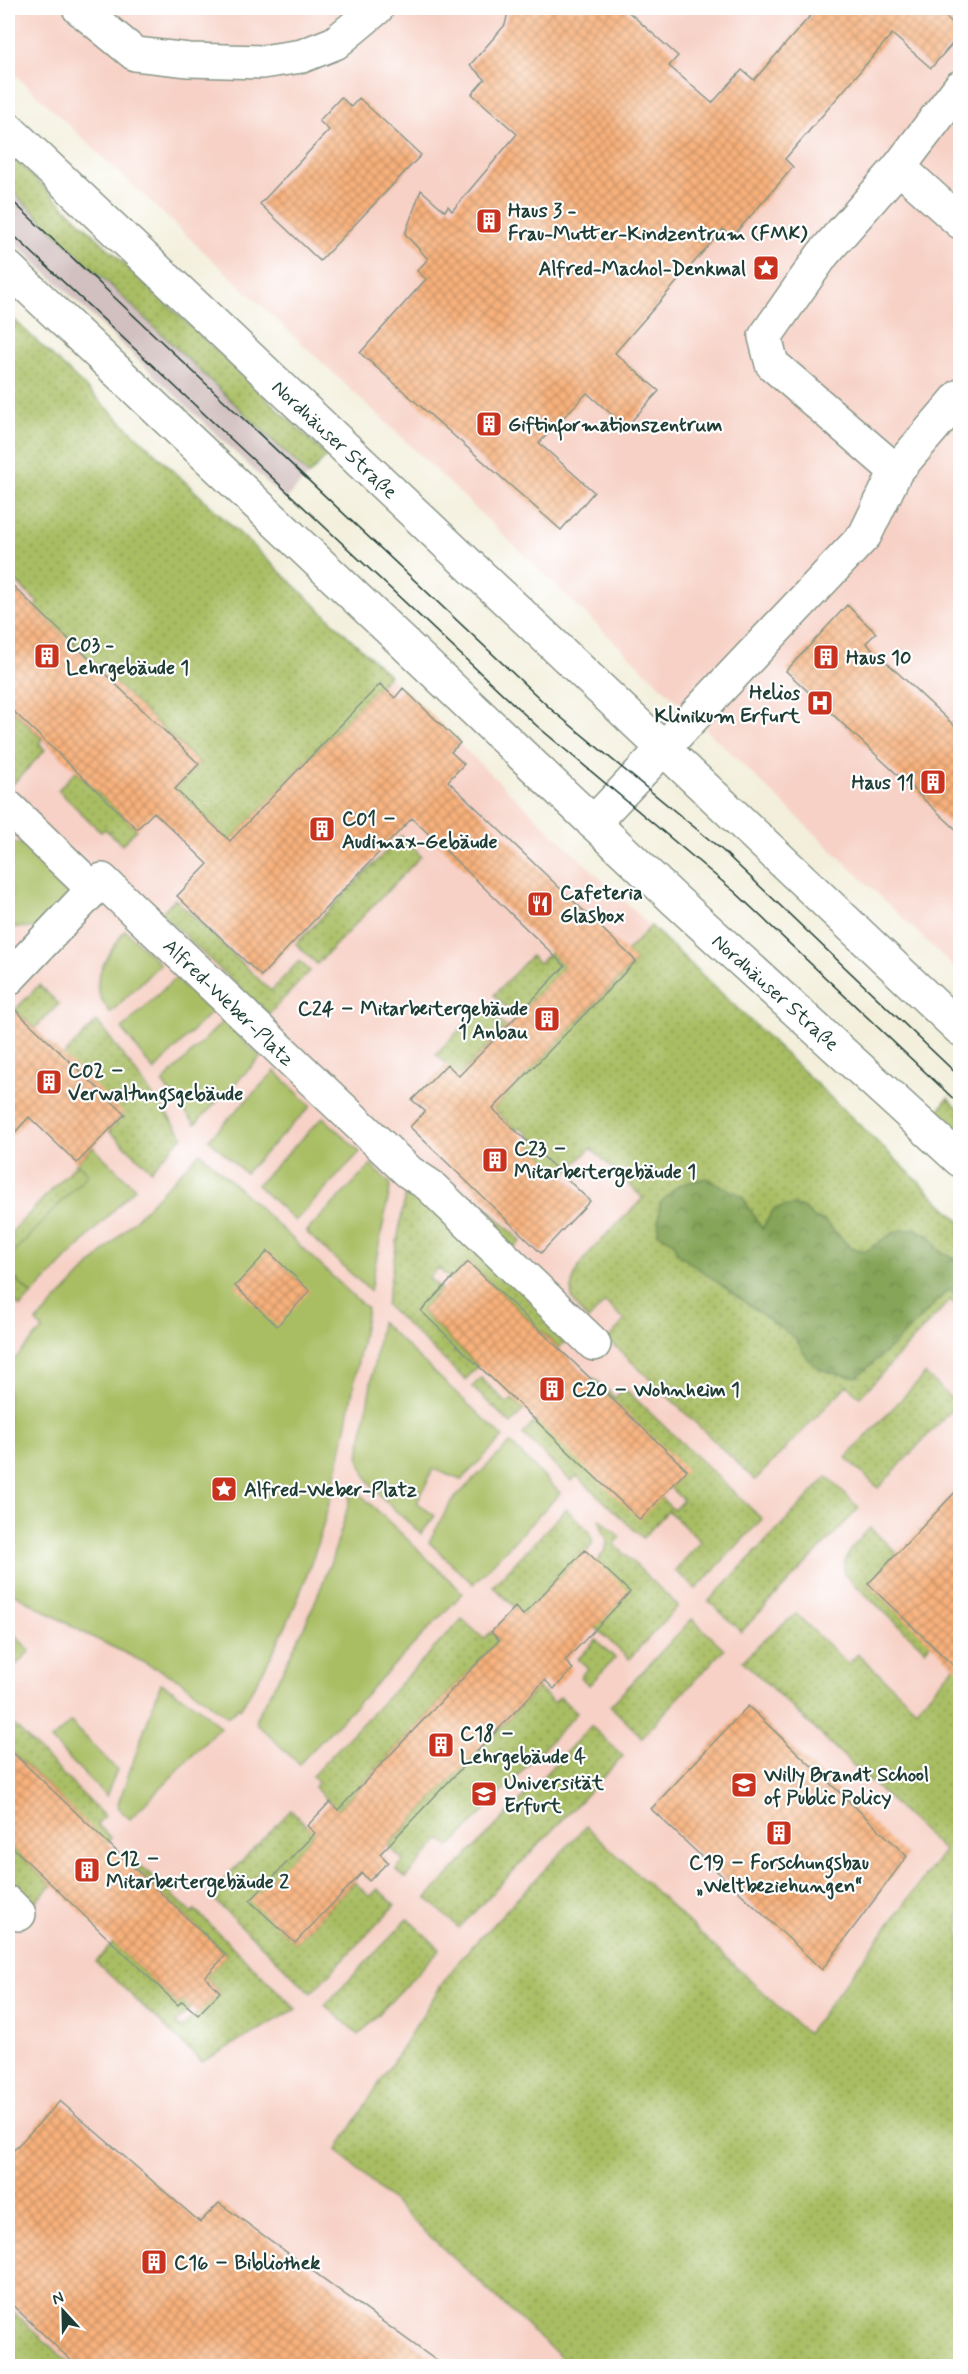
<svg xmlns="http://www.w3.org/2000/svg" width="968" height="2374" font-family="Mynerve,sans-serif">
	<defs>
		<pattern id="grass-dots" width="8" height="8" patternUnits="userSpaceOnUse" patternTransform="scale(1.5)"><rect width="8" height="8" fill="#a9be63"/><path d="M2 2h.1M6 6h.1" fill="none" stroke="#899c52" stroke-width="1.8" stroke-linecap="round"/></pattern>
		<pattern id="forest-crowns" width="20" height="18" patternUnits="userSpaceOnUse" patternTransform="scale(1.5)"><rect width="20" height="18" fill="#86a559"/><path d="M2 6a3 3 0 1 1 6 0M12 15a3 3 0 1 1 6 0" fill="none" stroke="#6d884a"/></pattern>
		<pattern id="building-cross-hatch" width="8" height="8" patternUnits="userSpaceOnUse" patternTransform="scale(1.5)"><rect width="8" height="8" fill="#f8b17c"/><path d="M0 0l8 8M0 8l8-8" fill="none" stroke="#c89166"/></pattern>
	</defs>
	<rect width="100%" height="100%" fill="#fff"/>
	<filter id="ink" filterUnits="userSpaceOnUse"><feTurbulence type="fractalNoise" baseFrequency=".0167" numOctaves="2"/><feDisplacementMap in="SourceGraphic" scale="12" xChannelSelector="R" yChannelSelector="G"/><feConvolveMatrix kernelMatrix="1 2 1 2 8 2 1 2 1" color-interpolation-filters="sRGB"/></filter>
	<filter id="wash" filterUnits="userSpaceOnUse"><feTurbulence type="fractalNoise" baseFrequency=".008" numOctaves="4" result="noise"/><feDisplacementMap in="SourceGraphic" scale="24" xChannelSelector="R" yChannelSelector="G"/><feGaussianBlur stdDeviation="1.35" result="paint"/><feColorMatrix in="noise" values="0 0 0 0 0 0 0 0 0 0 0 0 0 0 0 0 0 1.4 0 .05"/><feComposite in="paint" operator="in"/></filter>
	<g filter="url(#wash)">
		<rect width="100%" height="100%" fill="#f3efdb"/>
		<path fill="#f7d1c6" d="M8 8H960V973L397 433 8 68Z
			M8 314 960 1221V2366H8Z"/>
		<path fill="#d2bfbf" d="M8 187 309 475 285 500 8 236Z"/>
		<path fill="url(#grass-dots)" stroke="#647e4c" stroke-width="1.5" d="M8 153 327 456 309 475 8 187Z
			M8 314 389 675 230 841 175 789 199 763 35 607 38 603 8 574Z
			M8 706 42 739 39 743 45 750 8 789Z
			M76 771 137 829 122 845 105 829 101 832 58 790Z
			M401 836 421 856 317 964 296 944Z
			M175 899 271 991 299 961 310 971 268 1015 161 913Z
			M651 926 960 1221V1307L950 1300 860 1397 847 1385 755 1480 608 1339 625 1320 605 1302 588 1320C582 1313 575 1306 572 1297 564 1264 624 1221 643 1198L591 1148 563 1176 530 1144 534 1140 521 1127 516 1130 493 1109 636 961 626 952Z
			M551 952 565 966 516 1017 494 995 531 956 539 963Z
			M39 985 59 1004 35 1028 15 1010Z
			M483 1006 506 1027 459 1076 436 1054Z
			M97 1021 183 1136 151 1170 109 1131 124 1114 63 1056Z
			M948 1098 960 1110V1142L933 1117Z
			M77 1163 88 1174 8 1258V1236Z
			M413 1190 569 1338 559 1348 468 1262 451 1280 438 1268 429 1278 441 1289 421 1311 478 1366 465 1380 386 1305 405 1196Z
			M478 1199 521 1241 513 1249 469 1209Z
			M8 1272 32 1295 20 1307 8 1296Z
			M925 1374 957 1404 878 1488 846 1458Z
			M481 1378 507 1403 513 1399 524 1409 511 1424 472 1387Z
			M594 1378 615 1398 624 1388 762 1519 696 1589 675 1570 701 1542 668 1511 643 1538 577 1476 571 1481 523 1434 536 1421 661 1498 674 1510 683 1500 670 1488 686 1470 592 1380Z
			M827 1477 859 1508 741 1632 709 1601Z
			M566 1509 588 1530 593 1542 587 1552 585 1550 523 1615 493 1586Z
			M601 1519 620 1537 614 1544 678 1606 629 1659 596 1628 597 1561 606 1549 607 1540 599 1520Z
			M870 1528 897 1553 868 1584 931 1643 925 1650 845 1575C840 1557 858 1540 870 1528Z
			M796 1614 848 1664 858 1654 916 1709 955 1666 960 1671V2366H570L337 2150 442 1984 463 1956 586 1826 807 2034 944 1851 743 1661 762 1641Z
			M462 1619 484 1639 491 1632 499 1640 338 1810 314 1787 318 1782 312 1776Z
			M692 1619 724 1649 642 1737 610 1706Z
			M596 1640 615 1658 589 1685 580 1677 588 1668 578 1659Z
			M538 1688 554 1703 560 1697 577 1713 450 1847 441 1839 405 1878 396 1869 404 1861 388 1846Z
			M8 1719 104 1816 97 1824 111 1838 107 1843 8 1748Z
			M591 1726 623 1756 459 1928 427 1898Z
			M291 1810 315 1833 251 1901 295 1943 354 1882 370 1897 378 1889 395 1905 311 1993 209 1895Z
			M8 1843 52 1885 34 1903 8 1879Z
			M126 1852 192 1913 195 1910 296 2009 202 2062 96 1962 113 1943 178 2005 182 2001 191 2008 175 2023 181 2029 220 1992 205 1977 226 1955 122 1856Z
			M408 1919 440 1949 359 2035 325 2005Z
			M8 2307 72 2366H8Z"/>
		<path fill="url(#forest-crowns)" stroke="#527146" stroke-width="1.5" d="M706 1178 742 1196 762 1229 774 1209 793 1205 805 1209 814 1218 824 1221 851 1248 866 1251 896 1231 916 1229 930 1236 940 1251 960 1262V1295L948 1290 899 1340 857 1377C821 1371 814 1373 796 1339L677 1253 674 1242 658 1233 660 1203 679 1185Z"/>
		<path fill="#a9be63" stroke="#647e4c" stroke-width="1.5" d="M8 841 39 848 79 885 42 928 8 927Z
			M125 930 160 964 110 1013C106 1006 100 999 98 991 94 972 115 945 125 930Z
			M175 978 211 1012 154 1071 122 1029Z
			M223 1021 261 1057 195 1124 162 1083Z
			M275 1071 311 1106 245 1173 209 1139Z
			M323 1117 360 1152 295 1221 257 1185Z
			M93 1147 135 1188 32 1295 8 1272V1258L88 1174 77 1163Z
			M200 1152 367 1309C341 1458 325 1579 240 1709L238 1707 228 1717 178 1679 86 1634 8 1590V1366L43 1329 36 1322Z
			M371 1165 391 1184 370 1291 306 1232Z
			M381 1322 503 1437 461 1480 433 1469 417 1503 435 1516 421 1534C399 1512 363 1488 359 1456Z
			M510 1443 560 1493 473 1584 429 1542 451 1502Z
			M357 1491 463 1593 299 1764 257 1724 256 1718C298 1647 332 1574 351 1494Z
			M8 1628 30 1651 15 1666 8 1658Z
			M161 1683 197 1706 220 1727 130 1819 117 1807Z
			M71 1722 117 1770 106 1796 51 1740Z"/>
		<g id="blocks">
			<path fill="url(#building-cross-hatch)" d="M509 8H624L678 56 669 66 712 103 742 70 754 80 817 8H935L960 29V35L931 68 892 34 785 159 793 167 763 202 732 237 723 229 615 353 659 391 626 427 587 393 539 443 594 492 561 530 360 353 426 279 417 271 428 259 405 234 421 190 445 211 448 206 452 211 517 134 472 94 485 79 470 65 505 25Z
				M341 97 351 107 359 98 421 155 320 261 260 204 329 130 319 121Z
				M8 581 199 764 175 789 230 841 380 684 395 698 403 688 460 743 451 752 464 764 448 781 636 961 493 1109 590 1201 541 1253 410 1127 425 1111 412 1100 430 1082 447 1064 459 1076 565 966 412 818 261 976 177 896 208 864 154 812 137 829 8 706Z
				M847 605 876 633 866 643 960 731V833L786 671Z
				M8 1003 125 1114 77 1163 29 1117 8 1140Z
				M268 1251 310 1291 277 1326 235 1286Z
				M468 1262 687 1470 640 1520 421 1311Z
				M960 1487V1672L868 1584Z
				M585 1550 630 1592 565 1661 573 1669 554 1689 545 1680 380 1854 388 1862 369 1881 362 1873 295 1943 250 1901 315 1833 307 1826 330 1802 338 1810 499 1640 491 1632 502 1621 515 1607 523 1615Z
				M748 1706 907 1856 822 1970 651 1809Z
				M8 1748 226 1955 205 1977 220 1992 198 2015 182 2001 178 2005 8 1843Z
				M60 2101 200 2222 219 2203 445 2367H78L8 2301V2156Z"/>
		</g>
	</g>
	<g filter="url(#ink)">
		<use href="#blocks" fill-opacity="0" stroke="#899688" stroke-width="1.5"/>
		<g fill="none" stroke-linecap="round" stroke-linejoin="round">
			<defs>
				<path id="minor" d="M79 8 135 54 189 60 262 62 302 56 335 43 377 8
					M899 167 960 222
					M896 471 772 364 765 337 823 254 899 167 960 87
					M8 807 93 889
					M593 823 865 535 896 471 960 396
					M8 979 102 880 409 1172 429 1185 594 1344
					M8 1903 19 1914"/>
				<path id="major" d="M8 129 960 1029
					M8 268 675 900 960 1160"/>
			</defs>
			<use href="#minor" stroke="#899688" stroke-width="36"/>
			<use href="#major" stroke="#899688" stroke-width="36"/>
			<use href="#minor" stroke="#fff" stroke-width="33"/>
			<use href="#major" stroke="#fff" stroke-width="33"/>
			<path stroke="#1f3d34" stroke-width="1.5" d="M8 197 552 710 722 850 960 1077
				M8 230 537 726 735 892 960 1105"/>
		</g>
	</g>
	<defs>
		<symbol id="building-square" viewBox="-11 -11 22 22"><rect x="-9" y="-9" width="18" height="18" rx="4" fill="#c8321e" stroke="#fff"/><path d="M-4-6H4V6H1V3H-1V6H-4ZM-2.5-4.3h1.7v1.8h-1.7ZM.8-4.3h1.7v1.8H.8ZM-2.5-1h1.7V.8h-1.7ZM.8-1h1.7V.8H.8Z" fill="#fff"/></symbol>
		<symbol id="sight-square" viewBox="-11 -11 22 22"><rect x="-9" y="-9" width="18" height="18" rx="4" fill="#c8321e" stroke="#fff"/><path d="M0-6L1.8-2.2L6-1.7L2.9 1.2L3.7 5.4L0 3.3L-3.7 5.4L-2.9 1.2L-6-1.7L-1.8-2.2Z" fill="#fff"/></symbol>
		<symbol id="hospital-square" viewBox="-11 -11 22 22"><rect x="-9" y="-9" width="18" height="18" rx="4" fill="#c8321e" stroke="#fff"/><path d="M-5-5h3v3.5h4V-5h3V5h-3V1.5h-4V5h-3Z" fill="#fff"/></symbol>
		<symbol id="restaurant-square" viewBox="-11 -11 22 22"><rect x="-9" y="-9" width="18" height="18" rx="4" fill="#c8321e" stroke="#fff"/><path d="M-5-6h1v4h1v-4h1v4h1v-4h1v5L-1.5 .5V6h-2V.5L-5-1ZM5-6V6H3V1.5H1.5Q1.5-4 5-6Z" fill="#fff"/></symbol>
		<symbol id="university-square" viewBox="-11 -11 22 22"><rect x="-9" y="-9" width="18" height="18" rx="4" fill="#c8321e" stroke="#fff"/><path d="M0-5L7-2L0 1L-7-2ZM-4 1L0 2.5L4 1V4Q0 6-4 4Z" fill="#fff"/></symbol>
	</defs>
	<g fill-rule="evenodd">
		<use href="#building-square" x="474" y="206" width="30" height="30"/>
		<use href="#sight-square" x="751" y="253" width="30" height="30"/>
		<use href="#building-square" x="474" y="409" width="30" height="30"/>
		<use href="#building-square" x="32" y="641" width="30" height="30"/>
		<use href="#building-square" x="811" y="642" width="30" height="30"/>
		<use href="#hospital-square" x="805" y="688" width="30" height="30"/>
		<use href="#building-square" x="918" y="767" width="30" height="30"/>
		<use href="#building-square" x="307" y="814" width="30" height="30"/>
		<use href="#restaurant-square" x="525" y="889" width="30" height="30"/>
		<use href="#building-square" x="532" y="1004" width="30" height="30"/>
		<use href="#building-square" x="34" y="1067" width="30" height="30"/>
		<use href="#building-square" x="480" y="1145" width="30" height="30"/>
		<use href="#building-square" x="537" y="1374" width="30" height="30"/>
		<use href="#sight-square" x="209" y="1474" width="30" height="30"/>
		<use href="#building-square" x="426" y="1730" width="30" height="30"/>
		<use href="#university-square" x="729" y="1770" width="30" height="30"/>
		<use href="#university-square" x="469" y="1779" width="30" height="30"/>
		<use href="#building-square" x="764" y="1818" width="30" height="30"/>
		<use href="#building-square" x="72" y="1855" width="30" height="30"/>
		<use href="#building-square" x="139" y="2247" width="30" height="30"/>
	</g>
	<g text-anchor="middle" stroke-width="4.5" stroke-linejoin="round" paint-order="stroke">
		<g font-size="20" font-weight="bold" fill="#1f3d34" stroke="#fff" text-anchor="start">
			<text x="508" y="217">Haus 3 -<tspan x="508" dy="23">Frau-Mutter-Kindzentrum (FMK)</tspan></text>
			<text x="746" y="275" text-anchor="end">Alfred-Machol-Denkmal</text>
			<text x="508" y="431">Giftinformationszentrum</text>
			<text x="66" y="651">C03 -<tspan x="66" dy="23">Lehrgebäude 1</tspan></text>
			<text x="846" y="664">Haus 10</text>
			<text x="800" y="699" text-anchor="end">Helios<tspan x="800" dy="23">Klinikum Erfurt</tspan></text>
			<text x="914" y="789" text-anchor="end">Haus 11</text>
			<text x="342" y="825">C01 –<tspan x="342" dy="23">Audimax-Gebäude</tspan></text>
			<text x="560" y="899">Cafeteria<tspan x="560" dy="23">Glasbox</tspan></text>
			<text x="528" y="1015" text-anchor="end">C24 – Mitarbeitergebäude<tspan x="528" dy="23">1 Anbau</tspan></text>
			<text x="68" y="1077">C02 –<tspan x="68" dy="23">Verwaltungsgebäude</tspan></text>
			<text x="514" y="1155">C23 –<tspan x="514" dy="23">Mitarbeitergebäude 1</tspan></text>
			<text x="572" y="1396">C20 – Wohnheim 1</text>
			<text x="244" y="1496">Alfred-Weber-Platz</text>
			<text x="460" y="1740">C18 –<tspan x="460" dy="23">Lehrgebäude 4</tspan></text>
			<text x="764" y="1781">Willy Brandt School<tspan x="764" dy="23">of Public Policy</tspan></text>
			<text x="504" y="1789">Universität<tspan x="504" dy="23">Erfurt</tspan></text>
			<text x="106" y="1865">C12 –<tspan x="106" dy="23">Mitarbeitergebäude 2</tspan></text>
			<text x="779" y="1869" text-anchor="middle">C19 – Forschungsbau<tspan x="779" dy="23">„Weltbeziehungen“</tspan></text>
			<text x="174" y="2269">C16 – Bibliothek</text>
		</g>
		<g font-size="20" fill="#1f3d34" stroke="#fff">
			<text transform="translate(335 439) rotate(43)" y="7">Nordhäuser Straße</text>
			<text transform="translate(776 992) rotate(42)" y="7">Nordhäuser Straße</text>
			<text transform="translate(229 1002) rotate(44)" y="7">Alfred-Weber-Platz</text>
		</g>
	</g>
	<rect width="968" height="2374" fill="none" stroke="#fff" stroke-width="30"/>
	<g transform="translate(63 2311) rotate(338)" stroke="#ffffff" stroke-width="4.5" paint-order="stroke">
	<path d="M0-4.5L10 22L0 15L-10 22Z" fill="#1f3d34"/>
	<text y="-9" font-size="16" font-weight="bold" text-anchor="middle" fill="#1f3d34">N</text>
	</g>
</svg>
